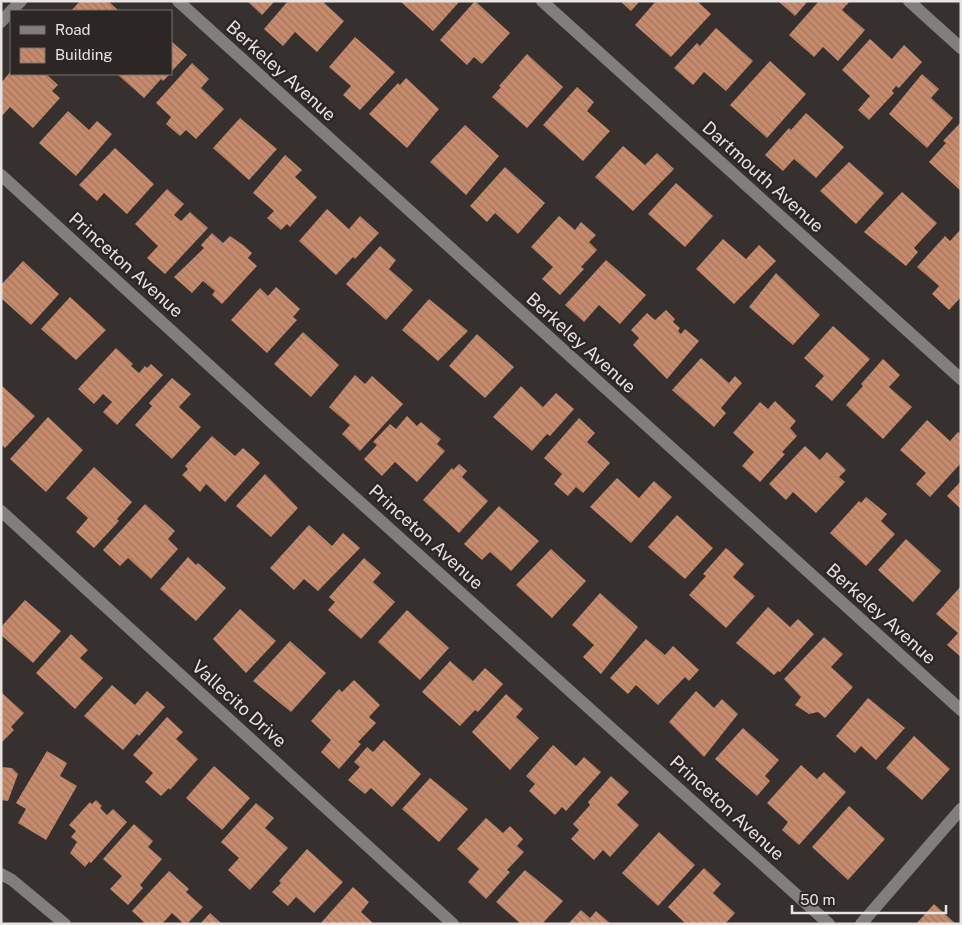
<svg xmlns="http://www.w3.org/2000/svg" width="962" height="925" font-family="'Public Sans',sans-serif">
	<defs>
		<pattern id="building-back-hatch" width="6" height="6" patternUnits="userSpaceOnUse" patternTransform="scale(1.25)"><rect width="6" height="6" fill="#c78b6c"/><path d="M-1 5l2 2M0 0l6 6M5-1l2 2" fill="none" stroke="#a07660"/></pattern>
	</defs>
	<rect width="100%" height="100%" fill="#36312f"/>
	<path fill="url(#building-back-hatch)" d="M80 1H108L119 11H71Z
		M247 1H275L262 15Z
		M288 1H322L344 21 317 52 295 32 283 46 264 29Z
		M400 1H460L433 31Z
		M475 1 510 33 482 64 474 57 467 65 440 40Z
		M620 1H640L631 11Z
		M656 1H697L711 14 671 57 635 25Z
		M778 1H808L795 16Z
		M819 1H850L842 10 865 30 838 61 823 47 814 57 789 35Z
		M716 28 753 61 726 91 704 72 693 85 674 68 697 43 700 46Z
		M355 37 395 72 360 110 343 95 351 86 329 67Z
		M870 39 892 59 904 45 922 62 899 88 896 86 892 91 894 93 869 120 858 110 870 96 842 70Z
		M171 41 187 55 171 72Z
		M527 54 563 87 527 128 492 97 501 87 499 86Z
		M770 61 806 94 767 138 730 105Z
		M192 63 209 79 201 88 224 109 196 139 186 130 180 136 166 124 171 117 156 103Z
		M11 71V74L35 75 46 74 58 85 52 91 60 98 33 128 10 107 1 117V83Z
		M117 74H170L163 81 161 79 144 98Z
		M922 74 939 89 931 98 953 118 927 148 889 114Z
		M406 78 439 109 407 148 369 114 398 83 400 85Z
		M577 87 594 102 587 111 610 131 583 161 543 125Z
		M68 111 89 130 97 121 112 134 76 176 39 143Z
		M806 113 844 147 816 178 794 159 783 171 765 155 789 128 791 130Z
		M240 118 277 149 249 180 213 148Z
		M961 122V191L929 162 946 143 943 141Z
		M465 125 499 156 466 195 430 162Z
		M623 146 645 165 657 153 674 169 633 211 595 177Z
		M115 148 154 184 127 214 104 193 97 201 79 185Z
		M285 155 302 170 295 177 317 197 290 227 287 224 281 230 267 218 274 211 253 193Z
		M849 162 884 193 856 224 820 191Z
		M505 167 545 203 518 234 495 213 487 222 470 206Z
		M676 183 713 216 685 247 648 214Z
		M167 189 184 204 174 215 181 221 190 212 208 228 165 274 147 258 158 246 135 224Z
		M902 192 937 223 914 248 918 252 906 266 864 232Z
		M327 209 349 229 360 216 379 233 355 259 353 257 336 275 299 241Z
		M559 216 575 230 581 222 596 235 589 242 597 250 581 267 584 269 560 295 542 279 553 267 531 247Z
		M961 229V297L949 310 932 294 939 286 917 267 945 236 950 241Z
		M212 233 223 243 230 236 243 245 252 253 248 258 257 266 222 304 212 295 215 291 203 281 192 293 174 277 204 248 201 245Z
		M723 239 746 259 759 245 776 261 734 304 696 269Z
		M380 246 396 260 389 269 413 290 386 320 346 284Z
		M606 260 646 295 620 324 599 305 584 322 565 305Z
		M23 261 59 294 31 325 1 298V285Z
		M776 273 820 315 793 345 749 307Z
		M276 287 300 309 293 317 297 320 267 353 231 320 260 288 268 296Z
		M70 297 106 330 76 360 41 329Z
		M429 299 468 331 438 361 402 330Z
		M666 310 675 319 673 322 680 328 678 331 681 334 685 329 699 341 667 379 633 345 639 338 631 330 647 313 655 320Z
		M833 326 870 359 832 401 815 386 824 376 804 358Z
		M303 332 339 365 311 397 274 364Z
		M477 334 514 367 485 398 449 366Z
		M116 348 133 364 131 366 139 373 145 366 147 368 151 364 163 375 117 425 103 412 112 402 103 394 94 404 78 389Z
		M701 358 729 383 735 376 742 383 721 408 726 413 714 427 672 390Z
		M883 359 900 375 889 387 912 407 883 439 846 405 863 386 861 384Z
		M355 375 365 384 372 376 403 404 360 451 342 434 350 425 329 407Z
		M172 378 191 394 179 407 201 427 172 459 135 425 152 406 149 403Z
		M1 385 35 416 5 448 1 445Z
		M521 386 543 407 556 393 574 409 550 436 547 434 532 451 493 417Z
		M775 401 796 421 790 428 797 436 782 452 785 454 760 482 742 466 754 452 733 433 760 402 768 409Z
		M407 416 417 426 421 422 441 439 437 444 445 451 417 482 395 462 382 476 364 459 377 445 373 442 390 424 396 429Z
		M48 417 83 450 46 492 10 459Z
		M579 418 595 433 587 442 610 463 583 493 576 487 568 496 554 484 562 474 544 458Z
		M927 420 950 441 958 432 961 434V463L930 497 916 484 926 473 900 450Z
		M212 436 235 456 243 448 260 463 225 502 206 484 200 492 182 475 188 469 185 466Z
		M805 446 820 460 827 452 846 470 839 477 845 482 816 513 793 492 786 500 769 484Z
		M459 464 467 471 462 477 488 501 459 533 423 500 452 468 453 470Z
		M94 467 132 502 117 519 119 521 94 548 76 532 88 518 66 498Z
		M265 474 298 508 271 537 236 506Z
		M617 478 639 498 654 481 672 497 631 543 590 507Z
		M961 481V509L947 496Z
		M866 497 887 514 881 521 895 534 866 566 830 533 859 501 861 503Z
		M145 504 175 531 168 539 178 549 151 579 128 558 120 566 103 550Z
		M499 506 539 541 511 571 490 552 482 560 464 544Z
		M677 515 713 548 685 579 648 547Z
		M309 525 332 546 343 533 360 548 318 591 304 579 294 590 270 568Z
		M906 539 941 571 913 602 878 570Z
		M726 548 744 564 733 577 755 596 726 628 689 595 706 576 703 574Z
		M551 549 586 581 552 618 516 585Z
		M188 557 196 565 198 563 226 588 196 621 160 589Z
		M364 558 381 573 373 582 395 602 361 639 328 610 335 602 329 597Z
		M961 586V657L947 645 958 633 936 614Z
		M600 593 638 627 601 674 583 657 594 645 572 625Z
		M25 600 61 631 33 663 1 635V627Z
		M768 607 790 627 798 619 814 634 780 672 778 671 774 675 736 643Z
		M240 609 276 641 246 673 213 639Z
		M407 610 449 648 420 680 378 642Z
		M71 634 88 650 80 658 103 678 75 709 36 673Z
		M824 637 843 654 831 667 853 687 825 718 818 712 809 714 795 705 801 697 784 679Z
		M646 639 665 655 673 646 699 670 689 681 685 677 658 705 636 685 628 694 610 678Z
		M290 641 326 673 291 712 253 681Z
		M450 661 473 681 485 668 503 684 478 712 475 710 460 726 422 692Z
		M354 680 380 705 369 717 376 723 358 742 361 744 339 769 321 752 331 740 311 721 339 689 342 692Z
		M112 685 135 705 147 691 165 707 139 736 137 734 123 750 84 716Z
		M696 691 714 708 722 699 738 714 704 757 669 722Z
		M1 692 24 713 11 727 14 730 1 743Z
		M506 694 523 709 516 717 539 738 510 770 472 732Z
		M868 698 905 728 876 760 861 746 855 753 836 736Z
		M167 717 183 732 176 739 198 759 170 790 169 788 161 796 145 782 153 773 133 755Z
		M743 728 779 760 765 776 770 781 757 796 715 759Z
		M914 736 950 769 922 800 886 768Z
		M384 740 421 774 392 807 371 788 365 794 348 780 360 767 354 762 367 747 373 752Z
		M553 745 576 766 584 757 601 772 566 811 562 807 555 815 529 791 535 784 526 776Z
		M47 751 67 763 60 776 77 786 46 840 18 823 26 809 16 803Z
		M801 765 817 779 824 772 846 792 799 845 782 830 788 822 767 803Z
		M214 766 250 798 222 830 186 798Z
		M1 767 12 768 18 774 8 801 1 800Z
		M611 776 629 792 617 805 639 825 610 857 603 850 594 860 571 839 579 830 573 824 590 805 588 802Z
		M430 778 468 809 439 842 402 809Z
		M96 800 102 806 100 808 107 815 113 809 127 822 91 863 89 862 85 867 70 853 77 842 71 837 76 831 69 825 90 802 92 804Z
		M256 803 274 818 265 828 288 848 250 890 228 870 239 858 221 842Z
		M849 806 885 839 848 880 812 847Z
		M486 818 503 833 510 826 523 839 517 846 524 852 507 870 510 872 486 899 468 882 479 869 457 849Z
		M134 824 153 841 148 847 162 859 140 885 143 888 128 905 110 889 122 876 103 859Z
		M659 832 695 865 658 906 622 873Z
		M307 849 343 882 314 913 296 897 288 906 272 892 281 883 279 881Z
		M704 868 721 884 713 893 735 913 725 924H686L668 907Z
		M525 870 563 901 542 924H521L496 902Z
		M169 871 189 889 186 892 203 907 187 924H184L172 913 162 924H146L132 911Z
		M353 887 369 902 361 912 374 924H320Z
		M934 904 956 924H916Z
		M581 910 590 918 596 911 611 924H568Z
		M210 913 222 924H200Z"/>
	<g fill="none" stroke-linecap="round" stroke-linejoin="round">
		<path stroke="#817f7d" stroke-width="12" d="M178 1 961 710
			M542 1 961 379
			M909 1 961 48
			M11 11 21 1
			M1 22 11 11
			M1 175 281 431 829 924
			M1 511 453 924
			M1 874 12 880 65 924
			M861 924 961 809"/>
	</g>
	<g text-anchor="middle" stroke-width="5" stroke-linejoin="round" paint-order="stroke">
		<g font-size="18" fill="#e6e3e1" stroke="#2c2725">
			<text transform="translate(281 71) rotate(42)" y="6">Berkeley Avenue</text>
			<text transform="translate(763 177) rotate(42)" y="6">Dartmouth Avenue</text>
			<text transform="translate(126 265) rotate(42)" y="6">Princeton Avenue</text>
			<text transform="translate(581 343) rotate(42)" y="6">Berkeley Avenue</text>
			<text transform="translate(426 537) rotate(42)" y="6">Princeton Avenue</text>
			<text transform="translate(881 614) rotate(42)" y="6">Berkeley Avenue</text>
			<text transform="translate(239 704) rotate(42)" y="6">Vallecito Drive</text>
			<text transform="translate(727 808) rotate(42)" y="6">Princeton Avenue</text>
		</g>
	</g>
	<rect width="962" height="925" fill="none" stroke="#e6e3e1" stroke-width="5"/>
	<rect x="10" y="10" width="162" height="65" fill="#2c2725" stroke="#767270"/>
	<rect x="20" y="26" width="25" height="8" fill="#817f7d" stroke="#767270"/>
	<text x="55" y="35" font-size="15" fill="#e6e3e1">Road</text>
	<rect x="20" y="48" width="25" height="15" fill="url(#building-back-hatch)" stroke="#767270"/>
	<text x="55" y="60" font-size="15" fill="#e6e3e1">Building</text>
	<path d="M792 905v8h154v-8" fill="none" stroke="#e6e3e1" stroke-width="2.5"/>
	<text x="800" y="905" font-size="15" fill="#e6e3e1" stroke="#2c2725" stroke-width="4" paint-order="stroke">50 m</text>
</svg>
